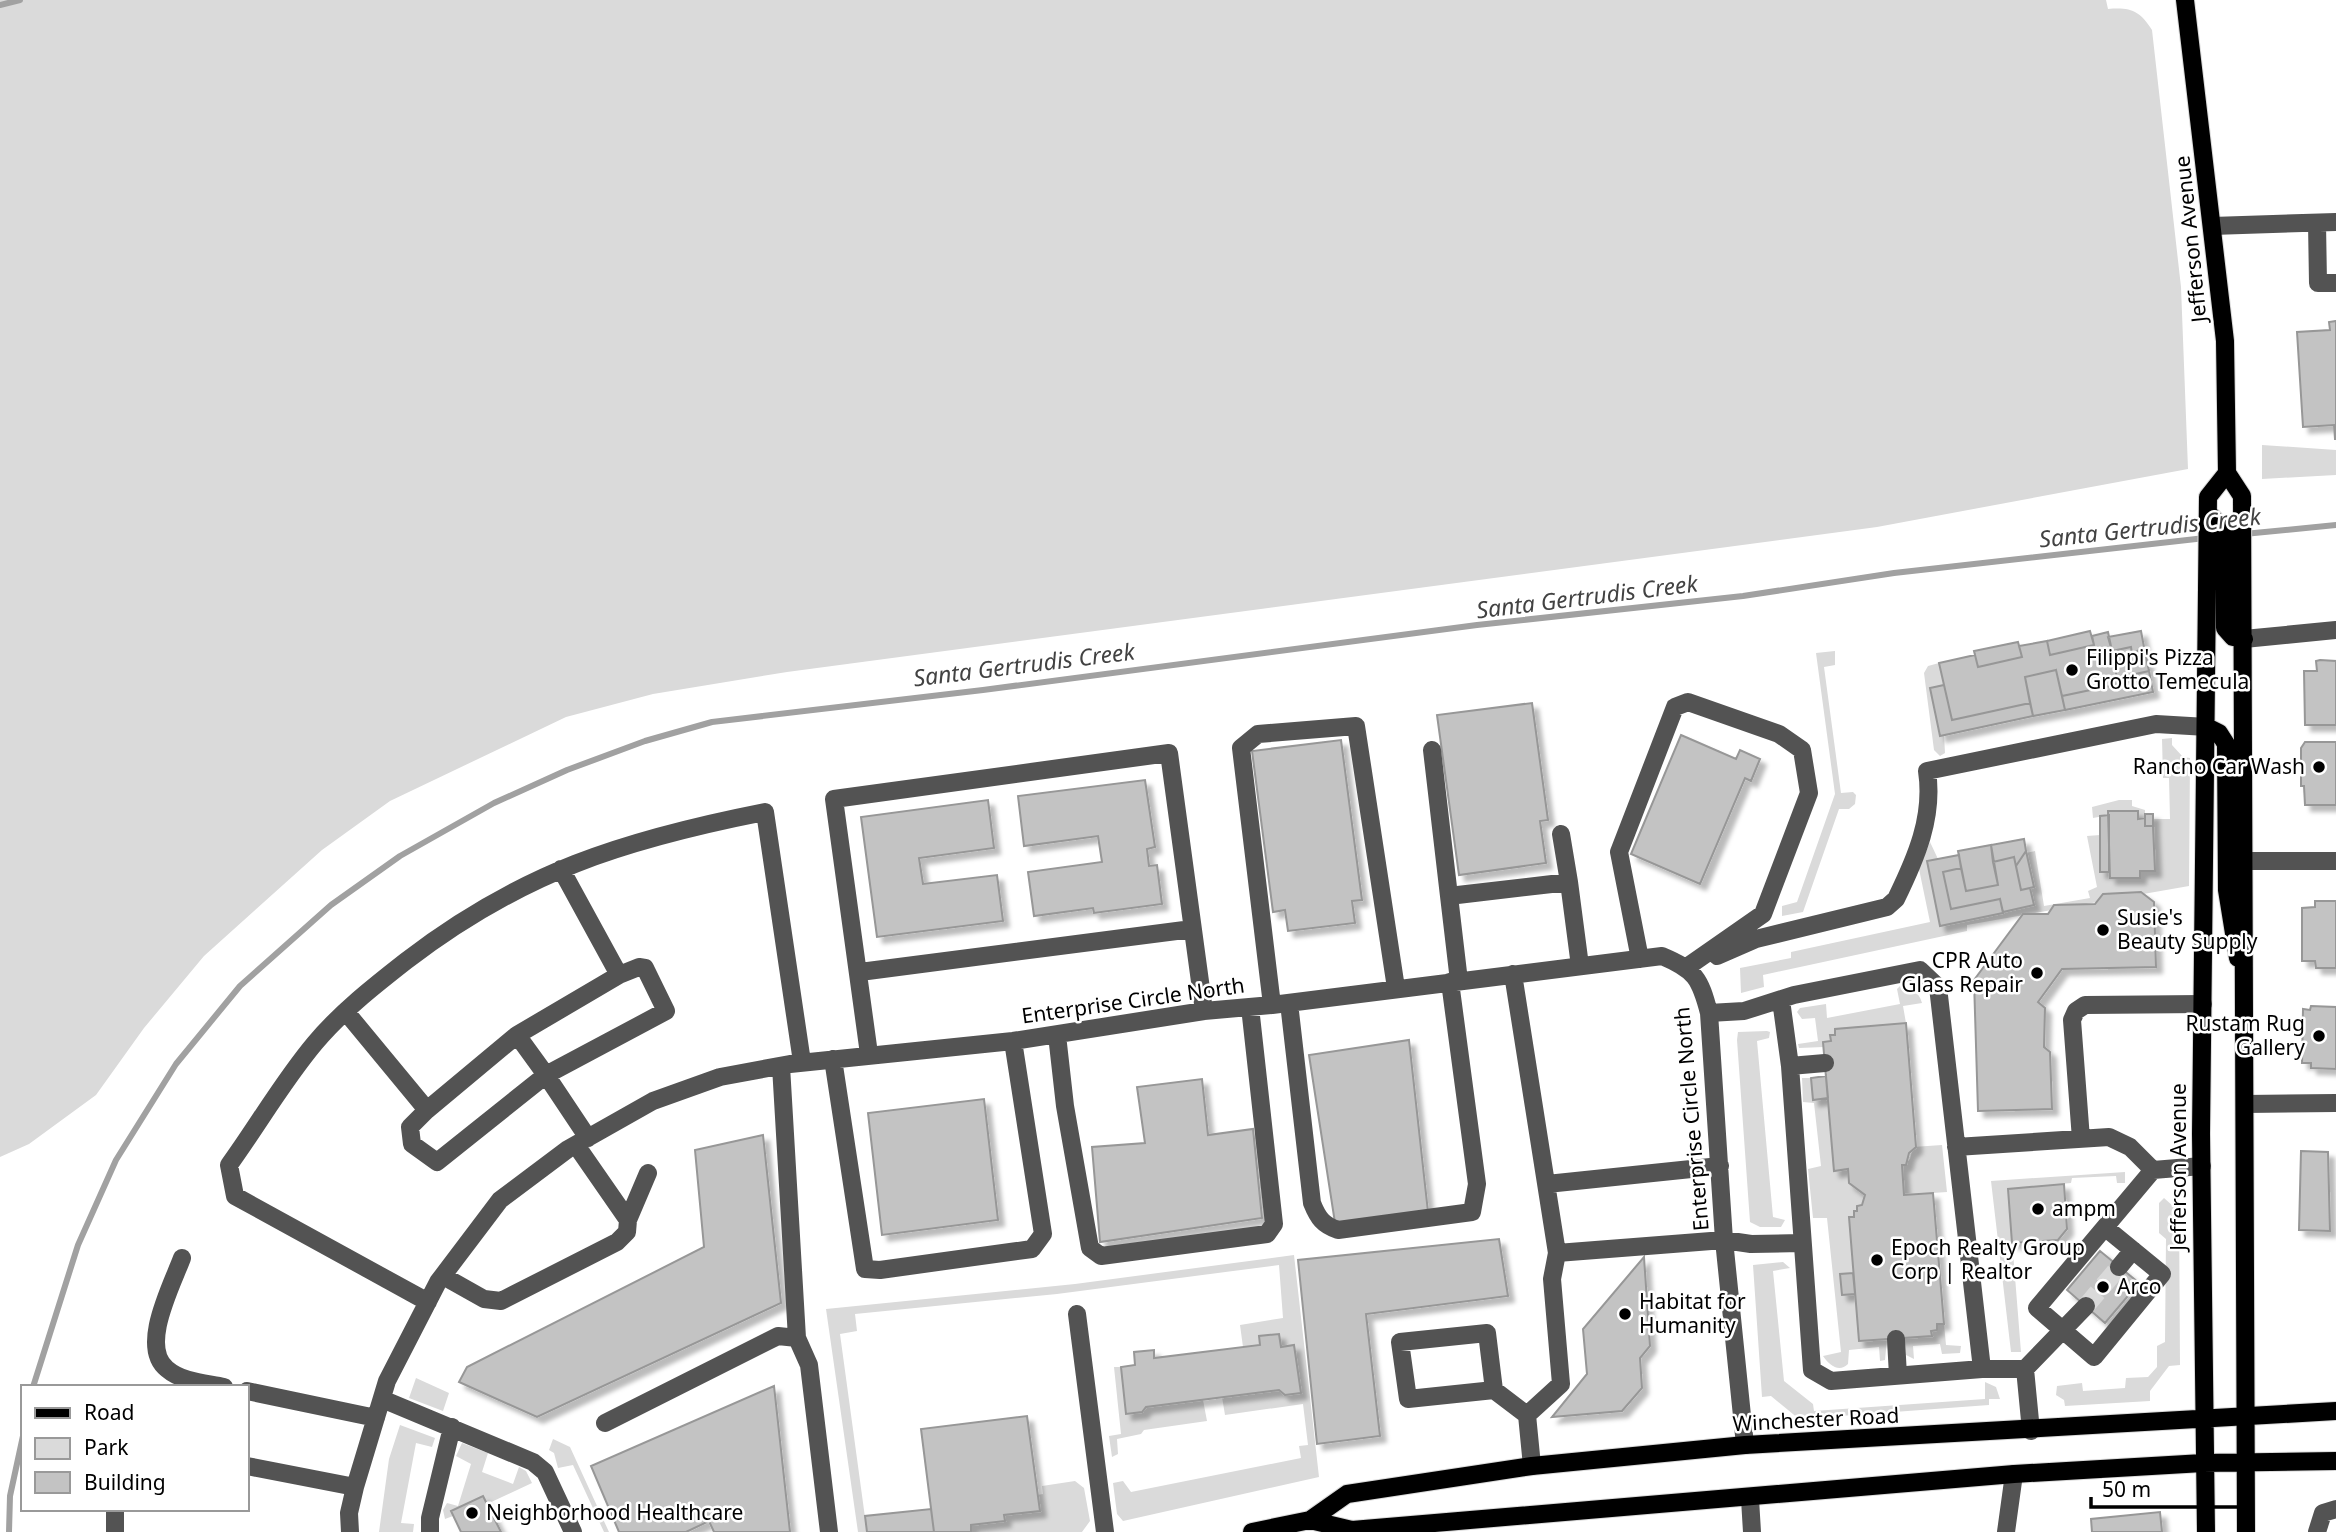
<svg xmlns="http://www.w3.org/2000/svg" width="2336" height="1532" font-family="'Noto Sans',sans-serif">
	<defs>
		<filter id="shadow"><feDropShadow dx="6" dy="6" stdDeviation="2" flood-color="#0004"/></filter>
	</defs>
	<rect width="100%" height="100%" fill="#fff"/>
	<path fill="#dadada" d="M0 0H2106L2108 9C2131 7 2140 11 2152 30L2181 287 2188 469 1877 527 787 672 653 694 566 717 390 801 322 850 204 956 144 1028 96 1095 29 1144 0 1157Z
		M2262 445 2336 450V475L2262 479Z
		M1835 651V665L1824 667 1841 793 1853 792 1856 795 1855 804 1849 809H1839L1803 912 1782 916V906L1797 902 1835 794 1816 653Z
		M1939 663 1944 685 1930 689 1940 736 1944 735 1945 753 1940 756 1934 750 1924 673 1928 666Z
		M2172 738V745L2183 757 2190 758 2189 886 1967 925V931L1763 975 1764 987 1741 993 1740 968 1791 958V952L1930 922 1919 869 1930 842 1938 859 1927 862 1941 926 2033 905 2026 853 2035 851 2044 906 2090 898 2088 891 2097 887 2087 836 2100 835 2101 872H2109L2110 878H2140V871H2154L2153 819H2170L2169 778H2163L2162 739Z
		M2119 800H2132V806L2145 810V818L2138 819 2137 811H2109V815L2093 818 2092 807Z
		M1900 986C1911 989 1919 991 1922 1003L1903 1006 1906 1023 1835 1029V1035H1830L1831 1041 1824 1047 1799 1048 1798 1044 1818 1041 1815 1018 1802 1019 1797 1012 1800 1008 1826 1004 1827 1018 1900 1004 1897 989Z
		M1767 1031 1770 1032 1769 1038 1757 1041 1773 1217 1785 1220 1781 1227H1760L1750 1222 1737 1040 1738 1032Z
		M1802 1078H1811L1813 1100 1828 1098 1834 1170H1848L1849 1183 1865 1195 1862 1205 1854 1211V1217H1849L1853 1273 1840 1274 1842 1295 1855 1294 1859 1341 1887 1339 1885 1360 1880 1361 1879 1347 1849 1350 1848 1364C1839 1373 1829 1365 1823 1356L1841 1352 1827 1218H1813L1808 1169 1821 1166 1814 1103 1803 1102Z
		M1942 1145 1947 1192 1904 1195 1902 1165 1910 1159 1913 1147Z
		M2125 1172V1183H2117L2116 1176 2072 1178 2071 1183 2008 1189 2021 1352H2011L1991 1181Z
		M2164 1198 2173 1206H2179L2180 1365 2169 1366 2150 1391V1401L2065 1406 2064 1400 2056 1395 2057 1386 2082 1383 2083 1391 2125 1388 2126 1378 2148 1377 2157 1367V1346L2165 1342 2166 1239 2159 1233V1203Z
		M1294 1255 1319 1477 1123 1521 1117 1514 1113 1483 1123 1481 1131 1492 1301 1458 1299 1446 1308 1445 1303 1404 1225 1415 1222 1397 1279 1390 1285 1395 1301 1393 1294 1345 1281 1347 1279 1334 1260 1336V1345L1243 1347 1240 1325 1283 1318 1279 1265 1057 1294 855 1314 857 1331 840 1334 867 1532H858L826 1309 1075 1284Z
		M1783 1262 1790 1268 1773 1271 1784 1381 1813 1404 1814 1411 1985 1399V1382L1996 1387 2000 1399H1989V1405L1799 1419 1771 1396 1762 1397 1753 1265Z
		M1937 1324H1944L1946 1345 1961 1346 1960 1353 1942 1354 1940 1344 1913 1346 1914 1359 1906 1355 1905 1338 1932 1335 1931 1331 1937 1330Z
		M1114 1367H1121L1127 1414 1142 1412 1146 1407 1203 1400 1207 1421 1144 1430 1141 1434 1117 1439 1118 1454 1112 1457 1109 1436 1121 1434Z
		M416 1378 449 1393 443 1411 409 1398Z
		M400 1425 435 1438 432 1447 416 1443 401 1523 414 1524 413 1532H379L389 1459Z
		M553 1439 570 1447 609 1532H604L573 1465 558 1468 554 1453 549 1450Z
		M462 1443 488 1453 482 1472 513 1484 519 1467 526 1471 532 1483 487 1504 483 1496 451 1511 453 1516 445 1519 443 1510 447 1503 458 1506 471 1464 456 1456Z
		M1075 1481 1084 1488 1090 1521 1082 1532H971V1525L1004 1521V1515L1039 1511 1037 1495 1043 1494 1042 1486Z"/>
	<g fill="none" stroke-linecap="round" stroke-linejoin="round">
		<path stroke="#a1a1a1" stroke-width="6" d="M0 5 20 0
			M2244 534 2336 525
			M33 1387 78 1245 116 1160 176 1064 240 986 331 905 400 856 494 803 567 770 645 741 712 722 983 690 1477 625 1743 596 1894 573 2205 538
			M9 1532 10 1496 23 1436"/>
	</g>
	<path fill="#c3c3c3" stroke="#979797" stroke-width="2" filter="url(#shadow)" d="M2336 321V439H2335L2334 425 2303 427 2297 332 2330 330 2329 322Z
		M2090 631 2094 645 2050 655 2047 641Z
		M2141 631 2144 647 2132 654 2131 647 2112 651 2108 637Z
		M2108 632 2112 651 2131 647 2132 654 2113 658 2117 678 2136 674 2138 680 2062 696 2056 670 2025 677 2030 703 1952 720 1939 663 1975 655 1978 667 2022 657 2019 646 2047 641 2050 655 2094 645 2092 636Z
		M2018 642 2022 657 1978 667 1974 651Z
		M2144 647 2149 671 2117 678 2113 658 2132 654Z
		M2320 660 2336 661V725H2305L2304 671H2317L2316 661Z
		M2056 670 2065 710 2033 716 2025 677Z
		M2149 671 2153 692 2065 710 2062 696 2138 680 2136 674Z
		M1944 685 1952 720 2030 703 2033 716 1940 736 1930 688Z
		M1532 703 1548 820 1540 821 1546 863 1459 875 1437 715Z
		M1681 735 1736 759 1740 750 1760 759 1751 781 1745 778 1700 884 1631 854Z
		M1341 740 1362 900 1352 901 1355 923 1288 931 1285 910 1273 912 1252 751Z
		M2305 742H2336V805H2305L2304 786H2301V748Z
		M1145 780 1155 847 1147 849 1149 866 1157 865 1162 904 1094 913 1093 908 1034 916 1028 872 1102 862 1098 836 1024 846 1018 796Z
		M988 800 994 848 919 858 923 884 997 875 1003 921 877 937 861 817Z
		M2108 811H2138V819L2145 818V826H2153L2155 871H2140V878H2110Z
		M2145 814H2153V826H2145Z
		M2109 815V872H2100V816Z
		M2024 839 2026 851 2016 866 2014 857 1993 862 1991 845Z
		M1991 845 1998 885 1966 891 1958 851Z
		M2026 851 2034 887 2021 890 2016 866Z
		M1959 855 1961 868 1943 872 1951 909 2000 899 2003 913 1940 926 1927 861Z
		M2014 857 2021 890 2030 888 2034 905 2003 912 2000 899 1951 909 1943 872 1961 868 1966 891 1998 885 1993 862Z
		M2141 892 2154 902 2156 967 2062 969 2038 1002 2045 1008 2044 1047 2050 1052 2052 1109 1978 1111 1974 980 2023 914H2048L2054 905 2095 904 2103 894Z
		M2315 901H2336V968H2316L2315 961H2302V908L2315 907Z
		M2311 1006 2336 1007V1069L2311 1068V1063H2302L2303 1009 2310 1010Z
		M1906 1023 1916 1147 1909 1153 1906 1165H1902L1904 1195 1933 1193 1944 1324H1937V1330L1931 1331 1932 1336 1859 1341 1849 1217H1854V1211H1857V1206L1862 1205 1865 1195 1849 1183 1848 1169 1834 1171 1823 1042 1831 1041 1830 1035H1835V1029Z
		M1409 1040 1428 1212 1335 1223 1309 1055Z
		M1826 1076 1828 1098 1813 1100 1811 1078Z
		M1202 1079 1208 1135 1253 1129 1262 1218 1100 1242 1092 1147 1145 1143 1137 1087Z
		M984 1099 998 1220 882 1235 868 1113Z
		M763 1135 781 1303 537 1417 459 1382 467 1367 704 1247 695 1150Z
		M2301 1151 2328 1152 2330 1231 2299 1230Z
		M2064 1184 2067 1229 2058 1240 2012 1243 2008 1189Z
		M1499 1239 1508 1296 1366 1314 1380 1436 1317 1444 1298 1260Z
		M2100 1251 2139 1283 2105 1323 2067 1290Z
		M1644 1257 1650 1346 1640 1358 1642 1388 1622 1411 1552 1417 1587 1374 1583 1329Z
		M1853 1273 1855 1294 1842 1295 1840 1274Z
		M1279 1334 1281 1347 1294 1345 1301 1393 1285 1395 1279 1390 1146 1407 1142 1412 1126 1414 1121 1367 1135 1365 1134 1352 1154 1350V1358L1260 1345 1259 1336Z
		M774 1386 790 1532H714L709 1521 686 1532H619L591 1466Z
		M1027 1416 1040 1511 1004 1515 1005 1521 971 1525V1532H934L921 1429Z
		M483 1496 501 1532H461L451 1511Z
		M931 1509 934 1532H867L865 1516Z
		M2160 1512 2162 1532H2092L2091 1519Z"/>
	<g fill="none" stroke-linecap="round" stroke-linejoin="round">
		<path stroke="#d9d9d9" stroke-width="18" stroke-dasharray="18 9" stroke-linecap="butt" d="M2086 1306 2119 1267"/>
		<defs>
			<path id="major" d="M2185 0 2225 341 2227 473 2242 496 2246 1532
				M2208 513 2225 530V628L2233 637 2244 639
				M2207 727 2219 733 2226 744 2227 890 2238 958
				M1310 1520 1347 1494 1532 1466 1745 1445 2336 1411
				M1252 1532 1310 1520 1352 1530 2014 1474 2203 1463 2336 1461
				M2206 1532 2201 1134 2208 497 2227 473"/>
		</defs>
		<use href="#major" stroke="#dbdbdb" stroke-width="20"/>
		<path stroke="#535353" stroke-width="18" d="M2317 223 2318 283H2336
			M2212 226 2336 222
			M2244 639 2336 630
			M1432 750 1449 896
			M1561 834 1569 882
			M2245 861H2336
			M561 869 619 975 639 967 645 968 666 1011 546 1075 588 1138
			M1717 956 1756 939 1887 907 1896 899C1916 858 1934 817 1927 771L2156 724 2207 727
			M1640 959 1619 852 1675 707 1688 702 1779 734 1802 750 1809 793 1763 914 1687 967
			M860 972 1192 929
			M1513 974 1557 1253 1552 1279 1561 1384 1527 1415
			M1459 981 1449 896 1569 882 1580 966
			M1781 1000 1790 1066 1812 1370 1831 1381 1982 1369H2025L2031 1431
			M1289 1003 1312 1203C1318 1218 1323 1225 1338 1230L1472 1212 1477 1184 1450 982
			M1272 1005 1241 748 1258 734 1356 726 1396 988
			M346 1012 427 1110 410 1127 412 1144 437 1162 546 1075 517 1035
			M1709 1013 1744 1011 1794 995 1920 970 1938 987 1982 1369
			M1057 1035 1065 1106 1090 1248 1101 1256 1267 1234 1274 1224 1250 1007
			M869 1054 834 799 1169 753 1204 1011
			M833 1059 865 1269 880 1270 1032 1249 1043 1234 1013 1041
			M781 1066 797 1338
			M1790 1066 1825 1063
			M2245 1104 2336 1103
			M427 1110 517 1035 619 975
			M2081 1139 2072 1020 2076 1011 2085 1005 2203 1004
			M1956 1147 2109 1137 2130 1147 2153 1170 2037 1308 2094 1357 2162 1274 2107 1229
			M2153 1170 2202 1166
			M1547 1184 1720 1166
			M628 1220 648 1173
			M1557 1253 1724 1240 1751 1244 1801 1243
			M182 1258C172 1285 139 1347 167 1369 182 1382 205 1383 224 1387
			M2119 1267 2133 1250
			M443 1276 484 1299 501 1301 617 1242 627 1232 628 1220 576 1145
			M428 1302 235 1196 229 1165C258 1125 283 1081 315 1043 341 1012 374 986 406 961 522 872 623 840 765 812L802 1062
			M1077 1314 1105 1532
			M1896 1339 1898 1376
			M2025 1369 2086 1306
			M1494 1390 1408 1399 1400 1342 1487 1333 1494 1390 1527 1415 1532 1466
			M247 1391 376 1418
			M382 1399 533 1462 545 1472 573 1532
			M605 1423 778 1336 797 1338 809 1365 829 1532
			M247 1466 355 1487
			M1750 1499 1752 1532
			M115 1532V1509
			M350 1532 349 1513 355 1487 387 1381 438 1282 500 1200 568 1149 653 1101 720 1077 790 1064 1013 1041 1204 1011 1272 1005 1662 956C1695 970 1700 978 1709 1013L1724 1240 1745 1445
			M430 1532V1518L452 1427
			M2006 1532 2014 1474
			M2317 1532 2323 1513 2336 1509"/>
		<use href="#major" stroke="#000" stroke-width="18"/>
	</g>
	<g fill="#000" stroke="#fff" stroke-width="2.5">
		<circle cx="2072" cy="670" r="7"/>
		<circle cx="2319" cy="767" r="7"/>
		<circle cx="2103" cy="930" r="7"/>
		<circle cx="2037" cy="973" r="7"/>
		<circle cx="2319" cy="1036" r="7"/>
		<circle cx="2038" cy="1209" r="7"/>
		<circle cx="1877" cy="1260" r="7"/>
		<circle cx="2103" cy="1287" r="7"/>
		<circle cx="1625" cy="1314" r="7"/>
		<circle cx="472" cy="1513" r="7"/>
	</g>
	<g text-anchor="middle" stroke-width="5" stroke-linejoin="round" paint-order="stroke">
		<g font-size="21" fill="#000" stroke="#fff">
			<text transform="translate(2191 239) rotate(-96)" y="7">Jefferson Avenue</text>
			<text transform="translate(1133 1001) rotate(-8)" y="7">Enterprise Circle North</text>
			<text transform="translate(1692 1119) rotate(-95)" y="7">Enterprise Circle North</text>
			<text transform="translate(2179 1167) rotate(-90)" y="7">Jefferson Avenue</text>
			<text transform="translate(1816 1420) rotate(-3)" y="7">Winchester Road</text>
		</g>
		<g font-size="21" fill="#000" stroke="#fff" text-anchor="start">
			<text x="2086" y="665">Filippi's Pizza<tspan x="2086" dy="24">Grotto Temecula</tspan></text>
			<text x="2305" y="774" text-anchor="end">Rancho Car Wash</text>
			<text x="2117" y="925">Susie's<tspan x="2117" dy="24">Beauty Supply</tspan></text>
			<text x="2023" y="968" text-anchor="end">CPR Auto<tspan x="2023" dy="24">Glass Repair</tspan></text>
			<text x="2305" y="1031" text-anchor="end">Rustam Rug<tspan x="2305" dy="24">Gallery</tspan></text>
			<text x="2052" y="1216">ampm</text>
			<text x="1891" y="1255">Epoch Realty Group<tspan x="1891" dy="24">Corp | Realtor</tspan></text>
			<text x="2117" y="1294">Arco</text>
			<text x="1639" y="1309">Habitat for<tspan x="1639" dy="24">Humanity</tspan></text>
			<text x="486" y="1520">Neighborhood Healthcare</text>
		</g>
		<g font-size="23" font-style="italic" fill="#424242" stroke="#fff">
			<text transform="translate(2150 528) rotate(-6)" y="8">Santa Gertrudis Creek</text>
			<text transform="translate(1587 597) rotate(-7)" y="8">Santa Gertrudis Creek</text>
			<text transform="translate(1024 665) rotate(-7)" y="8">Santa Gertrudis Creek</text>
		</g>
	</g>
	<rect x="21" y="1385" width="228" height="126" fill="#ffffff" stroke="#999999" stroke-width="2"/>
	<rect x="35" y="1408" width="35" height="10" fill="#000000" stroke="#999999" stroke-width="2"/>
	<text x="84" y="1420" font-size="21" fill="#000000">Road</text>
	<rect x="35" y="1438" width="35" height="21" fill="#dadada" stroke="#999999" stroke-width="2"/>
	<text x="84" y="1455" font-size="21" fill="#000000">Park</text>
	<rect x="35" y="1472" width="35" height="21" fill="#c3c3c3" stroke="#999999" stroke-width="2"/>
	<text x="84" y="1490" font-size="21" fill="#000000">Building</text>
	<path d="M2091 1497v10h159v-10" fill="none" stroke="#000000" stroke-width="3.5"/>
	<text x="2102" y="1497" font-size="21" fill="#000000" stroke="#ffffff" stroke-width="5" paint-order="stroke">50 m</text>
</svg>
